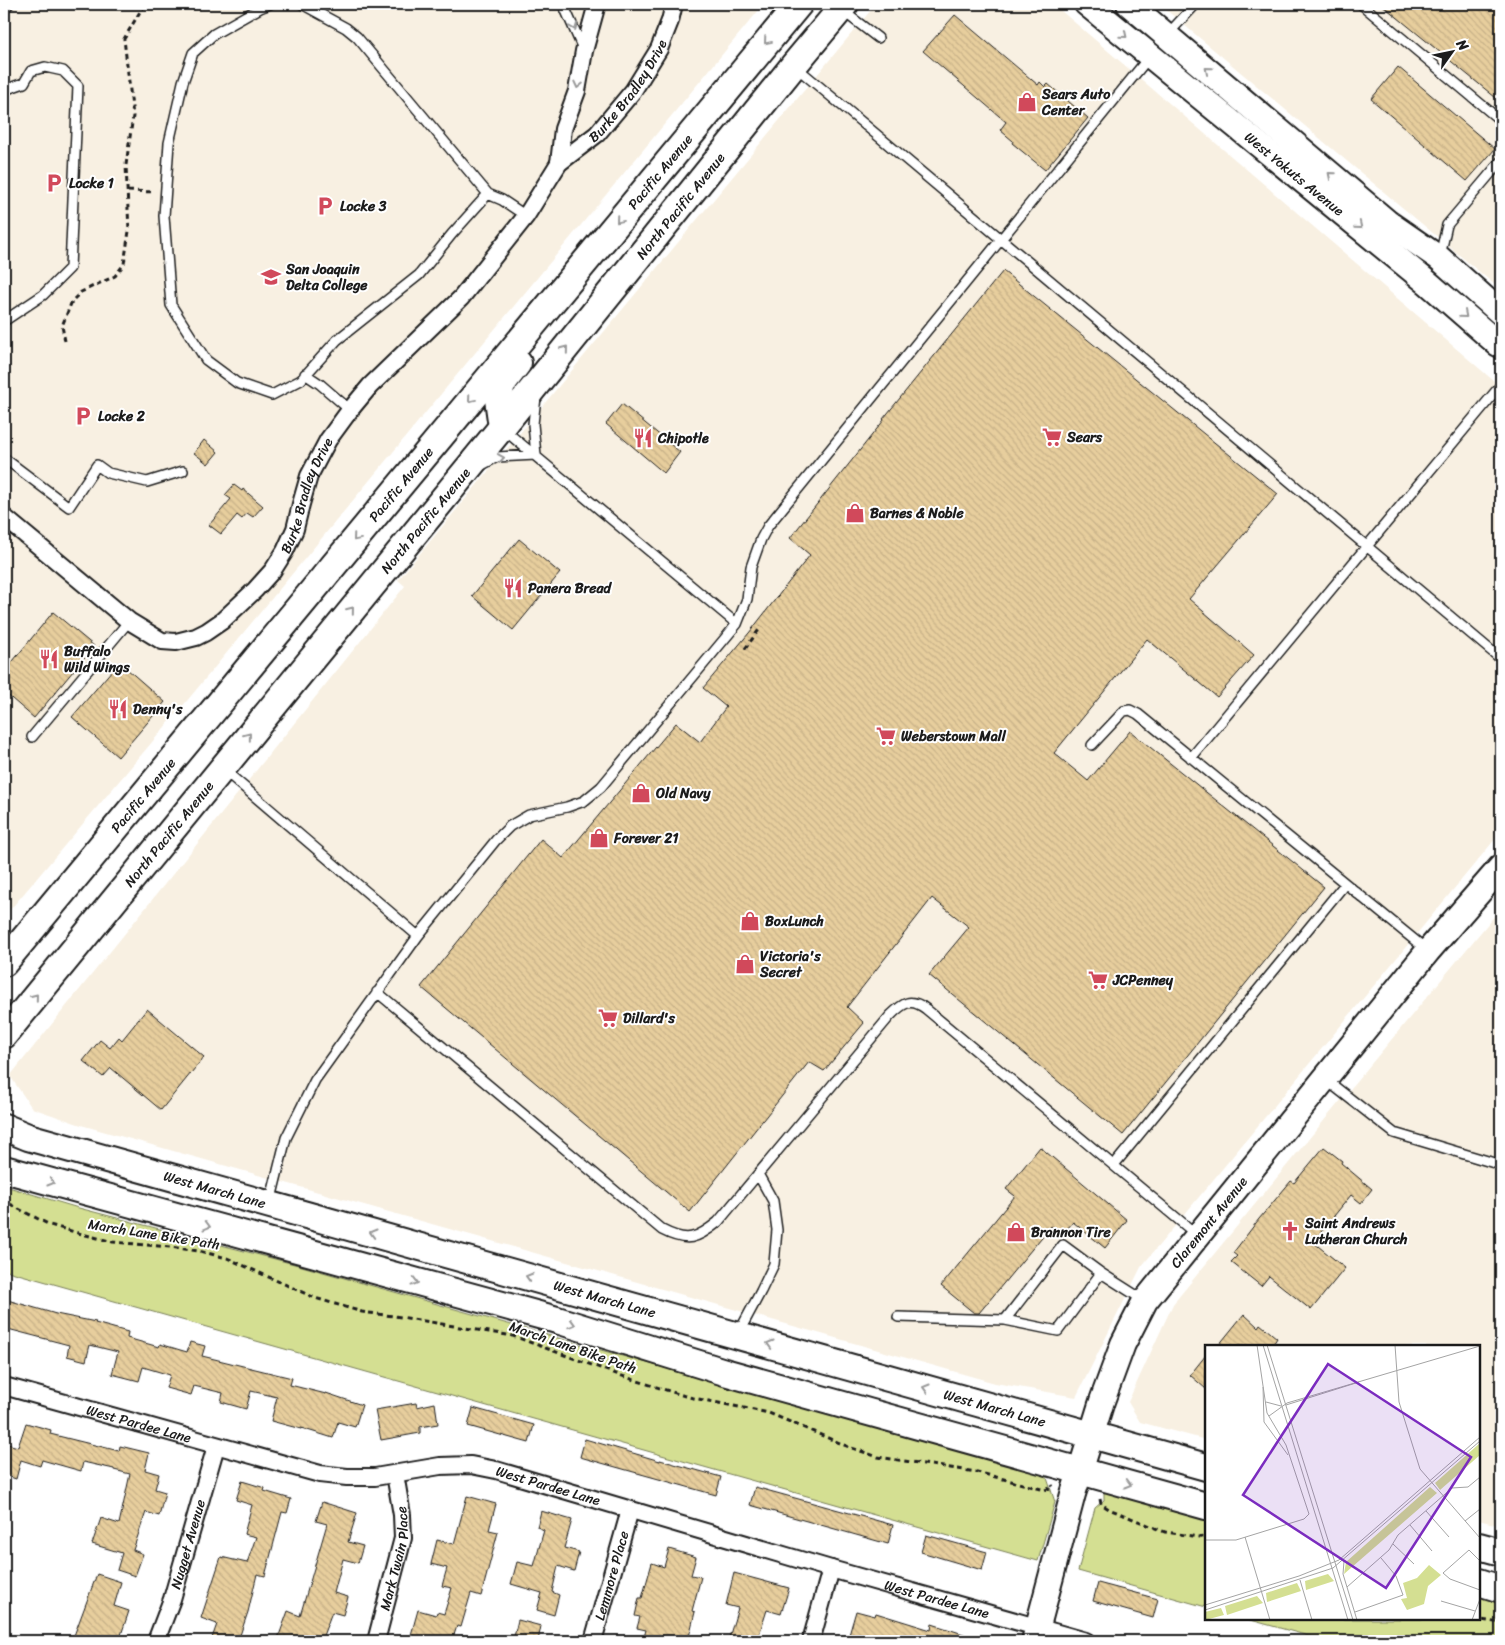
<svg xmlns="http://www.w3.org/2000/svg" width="1505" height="1645" font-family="Sriracha,sans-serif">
	<defs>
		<pattern id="building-back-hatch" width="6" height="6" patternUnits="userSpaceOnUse" patternTransform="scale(1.25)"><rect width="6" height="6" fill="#e7ce9d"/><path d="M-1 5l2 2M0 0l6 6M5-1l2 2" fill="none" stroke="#c6b087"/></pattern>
	</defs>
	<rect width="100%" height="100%" fill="#fff"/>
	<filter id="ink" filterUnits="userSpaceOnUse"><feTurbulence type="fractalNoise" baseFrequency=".02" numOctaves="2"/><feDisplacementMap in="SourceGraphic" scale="10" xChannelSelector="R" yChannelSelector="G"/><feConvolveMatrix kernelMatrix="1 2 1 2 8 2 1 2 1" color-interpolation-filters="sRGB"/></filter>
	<g filter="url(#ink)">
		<path fill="#f8f0e2" d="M4 4H764L186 702 4 917Z
			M876 4H1053L1501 387V832L1141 1267 1076 1397 995 1383 81 1125 32 1108 10 1076 405 586 398 580Z
			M1159 4H1501V290Z
			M1501 908V1526L1479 1520V1346H1206V1440L1140 1422 1128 1402 1173 1304 1312 1135Z"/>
		<path fill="#d4df92" stroke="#787e57" d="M5 1186 75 1207 298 1265 1046 1475 1055 1502 1038 1561 4 1270V1187Z
			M1104 1492 1114 1493 1206 1519V1607L1078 1571 1095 1508 1104 1500Z
			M1479 1595 1501 1602V1641H1327L1247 1619H1479Z"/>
		<path fill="url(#building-back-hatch)" stroke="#1c1c1c" d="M1381 4H1501V102Z
			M955 15 1038 85 1040 82 1045 87 1048 84 1088 118 1045 170 1012 143 1013 141 1000 130 1006 122 923 51Z
			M1398 67 1495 149 1467 181 1371 99Z
			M1003 271 1278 494 1189 599 1254 655 1217 697 1147 639 1054 753 1088 781 1130 731 1324 887 1123 1135 929 975 969 927 932 898 847 1007 864 1023 824 1071 809 1062 690 1212 421 987 541 839 563 858 676 723 700 742 726 707 703 688 749 633 810 555 790 538 884 420 883 419Z
			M622 404 680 452 664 473 606 424Z
			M204 440 218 452 208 464 194 453Z
			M234 485 242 491 243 489 263 506 253 517 247 513 242 519 237 515 221 534 209 525 231 499 225 495Z
			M519 539 560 573 513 630 472 596Z
			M53 612 94 646 34 718 4 692V672Z
			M119 662 165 702 118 757 72 717Z
			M147 1009 204 1057 161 1110 111 1068 103 1077 83 1061 100 1040 110 1048 119 1037 122 1040Z
			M1040 1147 1127 1220 1105 1248 1073 1222 1062 1235 1051 1226 979 1313H974L941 1286 1015 1196 1006 1189Z
			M1324 1147 1342 1161 1341 1163 1372 1189 1361 1203 1351 1195 1313 1242 1345 1268 1311 1310 1269 1276 1261 1286 1231 1262 1237 1256 1233 1253 1259 1219 1291 1181 1294 1183Z
			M4 1299 56 1314 96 1322 95 1323 128 1332 127 1338 159 1347 160 1344 187 1352 190 1342 205 1346 202 1356 292 1378 290 1385 326 1394V1393L362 1405 355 1427 338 1422 333 1438 301 1428V1429L271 1421 277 1397 251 1391 246 1409 221 1402 223 1393 194 1386 191 1395 166 1388 170 1375 143 1367 139 1381 112 1374 118 1352 90 1345 86 1361 67 1356 69 1345 4 1328Z
			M1244 1314 1258 1327 1260 1324 1277 1338 1272 1346H1218Z
			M1206 1355V1389L1190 1375Z
			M416 1403 417 1407 435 1403 438 1424 420 1427V1433L381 1440 375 1410Z
			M473 1408 534 1425 529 1443 468 1426Z
			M26 1423 51 1430 50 1434 119 1451 120 1446 149 1453 145 1470 159 1474 155 1489 165 1492 159 1516 146 1512 133 1550 143 1554 135 1576 117 1570 122 1553 92 1544 101 1518 119 1524 130 1474 114 1470V1469L83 1462 81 1471 42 1460 40 1466 21 1460 16 1479 4 1475V1443L18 1447Z
			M585 1439 660 1461V1460L721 1477 716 1495 580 1457Z
			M242 1481 265 1488 264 1491 291 1499 287 1513 282 1512 265 1576 257 1574 248 1612 238 1641H211L217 1624 201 1618 221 1557 247 1563 256 1537 244 1534 252 1505 236 1500Z
			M755 1487 893 1525 888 1544 750 1505Z
			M467 1496 496 1504 489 1530 498 1532 481 1596 471 1593 461 1627 457 1626 452 1641H432L411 1635 418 1610 436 1615 437 1612 444 1614 452 1588 442 1586 447 1568 431 1564 437 1540 454 1544Z
			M322 1502 357 1513 348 1542 363 1546 358 1563 343 1559 334 1593 348 1597 343 1615 332 1612 321 1641H277L288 1611 300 1616 327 1524 316 1521Z
			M541 1511 572 1520 564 1548 579 1552 574 1571 558 1566 552 1592 559 1595 554 1615 537 1610 542 1593 511 1584 517 1562 534 1566 544 1530 537 1527Z
			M926 1535 987 1552 982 1570 921 1552Z
			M669 1549 696 1557 691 1575 701 1577 692 1611 695 1612 688 1641H643L646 1630 637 1628 640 1617 635 1616 639 1598H642L652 1563 664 1567Z
			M734 1573 789 1588 781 1614 767 1610 757 1641H728L738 1608 726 1605Z
			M97 1574 121 1582 114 1606 129 1611 119 1641H72Z
			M1098 1583 1158 1599 1153 1618 1093 1601Z
			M856 1611 875 1616 876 1613 931 1630 932 1624 976 1638 975 1641H869L849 1635Z
			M518 1620 541 1626 538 1641H513Z"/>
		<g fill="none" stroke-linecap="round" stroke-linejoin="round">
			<defs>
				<path id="lane" d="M270 4 260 8 214 34 193 53 183 82 169 143 164 216 171 305 206 360 237 383 272 395 301 380 337 340 419 275 452 234 488 194
					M302 4 346 28 357 37 488 194 502 200 526 216
					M563 4 583 49
					M1361 4 1501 121
					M4 9 9 4
					M843 11 878 38
					M1167 35 1196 4
					M796 67 1501 659
					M4 90 24 83 31 71 45 67 63 71 78 86 70 268 43 295 4 321
					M1440 256 1447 225 1501 161
					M305 374 320 384 350 410
					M503 429 737 624
					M4 458 69 507 97 465 108 473 147 482 183 471
					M482 465 497 457 536 455 533 424 536 397
					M32 737 129 621
					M1092 745 1124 711 1130 710 1138 714 1428 951
					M1191 758 1501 385
					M224 770 418 936
					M377 992 662 1230C687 1243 697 1239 718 1222L890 1016C903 1003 910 997 926 1009L1197 1235
					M1325 1079 1394 1133 1501 1165
					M1114 1165 1345 884
					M270 1203 286 1138 315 1080 418 936 496 840 510 826 529 815 567 807 584 801 601 787 737 624 747 599 751 567 761 539 768 526 1150 56
					M898 1317 1005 1320 1063 1245 1101 1273 1145 1301
					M1005 1320 1058 1331 1101 1273
					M738 1334 761 1291 774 1264 777 1230 773 1201 758 1174"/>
				<g id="street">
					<path d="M559 163 563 129 577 91 584 51 597 4"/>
					<path id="s1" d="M4 517 129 621 162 641 176 642 196 637 206 632 222 621 255 590 273 570 285 551 295 529 301 504 309 476 328 440 350 410 370 386 461 298 526 216 559 163 597 134 633 91 659 49 670 21 674 4"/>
					<path id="s2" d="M4 1386 320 1474 347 1477H375L440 1466 471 1465 496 1470 831 1569 1086 1641"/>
					<path id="s3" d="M156 1641 172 1599 216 1446"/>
					<path id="s4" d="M376 1641 403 1538 402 1515 395 1474"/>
					<path id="s5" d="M593 1641 630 1510"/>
					<path d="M811 1641 831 1569"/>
				</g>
				<g id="secondary">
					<path id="s6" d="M1087 4 1428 283 1498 344 1501 345"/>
					<path d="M1129 4 1387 222 1439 258 1501 313"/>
					<path id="s7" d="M1034 1641 1073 1494 1102 1401 1123 1344 1145 1301 1428 951 1501 867"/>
				</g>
				<g id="primary">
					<path d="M502 427 498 399 502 384 518 363"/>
					<path id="s8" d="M4 963 799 4"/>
					<path id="s9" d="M4 1035 502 427 794 65 845 4"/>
					<path id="s10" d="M4 1127 28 1137 1206 1467"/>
					<path d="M4 1169 557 1320 728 1373 1206 1506"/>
					<path d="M1479 1546 1501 1552"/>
					<path d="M1479 1582 1501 1589"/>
				</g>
			</defs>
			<use href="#lane" stroke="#1c1c1c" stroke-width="12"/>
			<use href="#street" stroke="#1c1c1c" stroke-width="20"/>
			<use href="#secondary" stroke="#1c1c1c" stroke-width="28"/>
			<use href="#primary" stroke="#1c1c1c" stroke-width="30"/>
			<path stroke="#1c1c1c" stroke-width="3" stroke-dasharray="5 4" stroke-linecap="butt" d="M128 191 155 192
				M65 341 62 326 72 301 81 292 115 276 124 264 129 231 126 165 133 116 124 39 141 10 147 4
				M745 649 761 627
				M4 1198 13 1206 50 1225 78 1233 113 1242 170 1247 199 1251 227 1258 315 1298 362 1312 401 1317 513 1336 619 1375 688 1397 769 1413 849 1447 878 1457 977 1472 1045 1490 1053 1487 1052 1485
				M1100 1499 1101 1504 1109 1509 1165 1532 1206 1538
				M1474 1619 1501 1623"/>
			<use href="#lane" stroke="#fff" stroke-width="9"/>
			<use href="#street" stroke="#fff" stroke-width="16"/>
			<use href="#secondary" stroke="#fff" stroke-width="24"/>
			<use href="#primary" stroke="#fff" stroke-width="26"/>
		</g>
		<defs><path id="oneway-chevron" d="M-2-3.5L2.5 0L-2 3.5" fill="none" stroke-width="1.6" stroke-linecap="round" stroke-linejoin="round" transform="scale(1.25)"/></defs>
		<g stroke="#999">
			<use href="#oneway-chevron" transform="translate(574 27) rotate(69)"/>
			<use href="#oneway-chevron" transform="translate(1124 35) rotate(39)"/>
			<use href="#oneway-chevron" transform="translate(767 41) rotate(130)"/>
			<use href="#oneway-chevron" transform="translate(1208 70) rotate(-140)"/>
			<use href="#oneway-chevron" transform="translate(578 85) rotate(103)"/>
			<use href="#oneway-chevron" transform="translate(1331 175) rotate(-140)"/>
			<use href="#oneway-chevron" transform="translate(619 220) rotate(130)"/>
			<use href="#oneway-chevron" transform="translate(1359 226) rotate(39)"/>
			<use href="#oneway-chevron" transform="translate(1464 315) rotate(41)"/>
			<use href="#oneway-chevron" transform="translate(565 349) rotate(-51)"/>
			<use href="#oneway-chevron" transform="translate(471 399) rotate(130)"/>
			<use href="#oneway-chevron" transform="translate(501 458) rotate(-9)"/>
			<use href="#oneway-chevron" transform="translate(356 538) rotate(130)"/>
			<use href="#oneway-chevron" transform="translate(351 610) rotate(-51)"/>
			<use href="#oneway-chevron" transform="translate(248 736) rotate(-51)"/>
			<use href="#oneway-chevron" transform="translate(35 997) rotate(-51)"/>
			<use href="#oneway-chevron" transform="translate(51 1182) rotate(16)"/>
			<use href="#oneway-chevron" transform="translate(207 1226) rotate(15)"/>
			<use href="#oneway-chevron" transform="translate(373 1233) rotate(-164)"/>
			<use href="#oneway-chevron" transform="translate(529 1277) rotate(-164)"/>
			<use href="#oneway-chevron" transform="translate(415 1282) rotate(15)"/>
			<use href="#oneway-chevron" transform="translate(572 1324) rotate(17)"/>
			<use href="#oneway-chevron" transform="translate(770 1344) rotate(-164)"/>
			<use href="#oneway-chevron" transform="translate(926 1388) rotate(-164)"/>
			<use href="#oneway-chevron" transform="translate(1128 1484) rotate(16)"/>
		</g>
	</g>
	<defs>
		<symbol id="shop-bare" viewBox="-9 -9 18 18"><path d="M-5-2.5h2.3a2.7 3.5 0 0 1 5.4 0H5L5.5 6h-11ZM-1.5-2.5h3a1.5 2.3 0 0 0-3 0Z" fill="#d1495b" stroke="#fff" stroke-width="2.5" paint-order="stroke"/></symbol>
		<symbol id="parking-bare" viewBox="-9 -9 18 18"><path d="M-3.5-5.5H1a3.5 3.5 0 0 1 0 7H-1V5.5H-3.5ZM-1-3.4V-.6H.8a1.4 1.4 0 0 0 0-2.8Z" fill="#d1495b" stroke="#fff" stroke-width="2.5" paint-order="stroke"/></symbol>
		<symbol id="university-bare" viewBox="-9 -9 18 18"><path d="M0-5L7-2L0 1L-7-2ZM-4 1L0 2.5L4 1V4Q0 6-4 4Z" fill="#d1495b" stroke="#fff" stroke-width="2.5" paint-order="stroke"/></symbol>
		<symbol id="supermarket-bare" viewBox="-9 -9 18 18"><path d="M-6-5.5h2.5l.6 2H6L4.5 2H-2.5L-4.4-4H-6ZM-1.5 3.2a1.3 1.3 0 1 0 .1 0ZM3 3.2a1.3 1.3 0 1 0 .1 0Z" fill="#d1495b" stroke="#fff" stroke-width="2.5" paint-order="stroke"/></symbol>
		<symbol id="restaurant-bare" viewBox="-9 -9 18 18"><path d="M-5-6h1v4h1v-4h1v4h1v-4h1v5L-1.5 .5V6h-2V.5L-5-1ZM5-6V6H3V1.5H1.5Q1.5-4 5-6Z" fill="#d1495b" stroke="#fff" stroke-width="2.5" paint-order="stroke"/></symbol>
		<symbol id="church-bare" viewBox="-9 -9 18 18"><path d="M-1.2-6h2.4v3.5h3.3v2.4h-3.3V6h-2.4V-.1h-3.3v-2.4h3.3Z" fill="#d1495b" stroke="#fff" stroke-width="2.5" paint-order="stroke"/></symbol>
	</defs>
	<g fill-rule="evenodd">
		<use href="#shop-bare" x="1013" y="88" width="28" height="28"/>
		<use href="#parking-bare" x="40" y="169" width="28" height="28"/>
		<use href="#parking-bare" x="311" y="192" width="28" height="28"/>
		<use href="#university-bare" x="257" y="263" width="28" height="28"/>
		<use href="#parking-bare" x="69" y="402" width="28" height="28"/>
		<use href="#supermarket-bare" x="1038" y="423" width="28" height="28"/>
		<use href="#restaurant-bare" x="629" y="424" width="28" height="28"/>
		<use href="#shop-bare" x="841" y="499" width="28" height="28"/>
		<use href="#restaurant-bare" x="499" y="574" width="28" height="28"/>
		<use href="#restaurant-bare" x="35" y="645" width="28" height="28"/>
		<use href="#restaurant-bare" x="104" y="695" width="28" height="28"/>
		<use href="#supermarket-bare" x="872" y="722" width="28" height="28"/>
		<use href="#shop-bare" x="627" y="779" width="28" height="28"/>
		<use href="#shop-bare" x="585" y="824" width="28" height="28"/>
		<use href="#shop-bare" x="736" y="907" width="28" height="28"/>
		<use href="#shop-bare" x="731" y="950" width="28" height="28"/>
		<use href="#supermarket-bare" x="1084" y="966" width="28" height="28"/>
		<use href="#supermarket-bare" x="594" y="1004" width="28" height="28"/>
		<use href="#church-bare" x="1276" y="1217" width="28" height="28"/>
		<use href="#shop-bare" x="1002" y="1218" width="28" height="28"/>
	</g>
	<g text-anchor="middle" stroke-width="4" stroke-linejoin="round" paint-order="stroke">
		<g font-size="14" fill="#1c1c1c" stroke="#fff">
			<text dy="5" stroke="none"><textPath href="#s1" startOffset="944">Burke Bradley Drive</textPath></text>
			<text dy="5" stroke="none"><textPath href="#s8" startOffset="1028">Pacific Avenue</textPath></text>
			<text dy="5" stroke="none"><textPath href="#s6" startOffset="268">West Yokuts Avenue</textPath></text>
			<text dy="5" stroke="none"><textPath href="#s9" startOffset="1070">North Pacific Avenue</textPath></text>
			<text dy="5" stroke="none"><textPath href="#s8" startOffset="622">Pacific Avenue</textPath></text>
			<text dy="5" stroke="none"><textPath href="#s1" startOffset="421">Burke Bradley Drive</textPath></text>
			<text dy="5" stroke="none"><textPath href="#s9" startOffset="665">North Pacific Avenue</textPath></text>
			<text dy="5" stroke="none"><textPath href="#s8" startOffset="218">Pacific Avenue</textPath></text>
			<text dy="5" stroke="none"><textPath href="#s9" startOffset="260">North Pacific Avenue</textPath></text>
			<text dy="5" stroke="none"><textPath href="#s10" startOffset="220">West March Lane</textPath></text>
			<text dy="5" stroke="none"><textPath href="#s7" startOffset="460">Claremont Avenue</textPath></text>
			<text transform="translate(154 1234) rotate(9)" y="5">March Lane Bike Path</text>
			<text dy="5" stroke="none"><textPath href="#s10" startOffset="625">West March Lane</textPath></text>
			<text transform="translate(573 1347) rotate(19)" y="5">March Lane Bike Path</text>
			<text dy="5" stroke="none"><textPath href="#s10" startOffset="1030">West March Lane</textPath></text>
			<text dy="5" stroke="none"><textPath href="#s2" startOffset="140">West Pardee Lane</textPath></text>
			<text dy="5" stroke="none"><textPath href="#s2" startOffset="560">West Pardee Lane</textPath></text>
			<text dy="5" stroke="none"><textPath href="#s3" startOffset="102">Nugget Avenue</textPath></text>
			<text dy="5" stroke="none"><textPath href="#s4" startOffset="85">Mark Twain Place</textPath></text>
			<text dy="5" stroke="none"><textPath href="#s5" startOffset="68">Lemmore Place</textPath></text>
			<text dy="5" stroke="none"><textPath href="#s2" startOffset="965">West Pardee Lane</textPath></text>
		</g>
		<g font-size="14" font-weight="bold" fill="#1c1c1c" stroke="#fff" text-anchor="start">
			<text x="1042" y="99">Sears Auto<tspan x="1042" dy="16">Center</tspan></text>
			<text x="69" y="188">Locke 1</text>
			<text x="340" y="211">Locke 3</text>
			<text x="286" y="274">San Joaquin<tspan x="286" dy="16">Delta College</tspan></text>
			<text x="98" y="421">Locke 2</text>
			<text x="1067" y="442">Sears</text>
			<text x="658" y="443">Chipotle</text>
			<text x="870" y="518">Barnes &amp; Noble</text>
			<text x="528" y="593">Panera Bread</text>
			<text x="64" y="656">Buffalo<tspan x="64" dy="16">Wild Wings</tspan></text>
			<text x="133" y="714">Denny's</text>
			<text x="901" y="741">Weberstown Mall</text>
			<text x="656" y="798">Old Navy</text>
			<text x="614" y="843">Forever 21</text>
			<text x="765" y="926">BoxLunch</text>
			<text x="760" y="961">Victoria's<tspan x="760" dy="16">Secret</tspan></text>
			<text x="1113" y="985">JCPenney</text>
			<text x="623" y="1023">Dillard's</text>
			<text x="1305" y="1228">Saint Andrews<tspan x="1305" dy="16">Lutheran Church</tspan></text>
			<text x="1031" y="1237">Brannon Tire</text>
		</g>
	</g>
	<g transform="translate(1205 1345)">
		<rect width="275" height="275" fill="#fff"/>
		<path d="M275 98V110L235 145 230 138ZM225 142 232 148 139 229 141 217ZM224 220 236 230 223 241 219 259 202 265 196 254 202 253 198 238 212 233ZM123 229 129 236 101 245 100 236ZM92 238 96 246 62 257 61 248ZM52 251 58 258 22 270 20 261ZM16 263 19 270 0 275V267Z" fill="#d4df92"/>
		<path fill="none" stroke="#a4a4a4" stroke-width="1" d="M58 0 143 275M62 0 148 275M190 0 194 57 215 124 275 193M58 42 59 77 83 110M61 57 76 61M81 60 154 37M64 71 82 58 275 1M221 166 244 192M260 176 275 164M205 180 227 206M40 192 65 275M0 195H31L99 174 104 169 81 100 62 68 52 0M188 199 209 219M139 216 138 229 152 275M275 216 264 205 238 228 245 234 275 245M95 235 107 275M142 242 184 205 193 190 247 143 263 142 275 132M236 256 270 266M0 260 94 231 134 215 275 92M0 265 128 223 275 96M150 267 198 250 191 231 176 213M267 275 275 254"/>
		<path fill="#7b2cbf" fill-opacity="0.15" stroke="#7b2cbf" stroke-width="2.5" d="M123 19 266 112 181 243 38 150Z"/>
		<rect width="275" height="275" fill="none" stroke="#1c1c1c" stroke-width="2.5"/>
	</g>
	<rect width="1505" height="1645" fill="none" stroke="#fff" stroke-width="20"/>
	<rect x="10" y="10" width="1485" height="1625" fill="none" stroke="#1c1c1c" stroke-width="2" filter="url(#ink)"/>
	<g transform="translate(1452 52) rotate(57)" stroke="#ffffff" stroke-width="4" paint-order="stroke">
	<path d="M0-4L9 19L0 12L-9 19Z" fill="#1c1c1c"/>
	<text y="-8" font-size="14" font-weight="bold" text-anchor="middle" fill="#1c1c1c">N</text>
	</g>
</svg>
